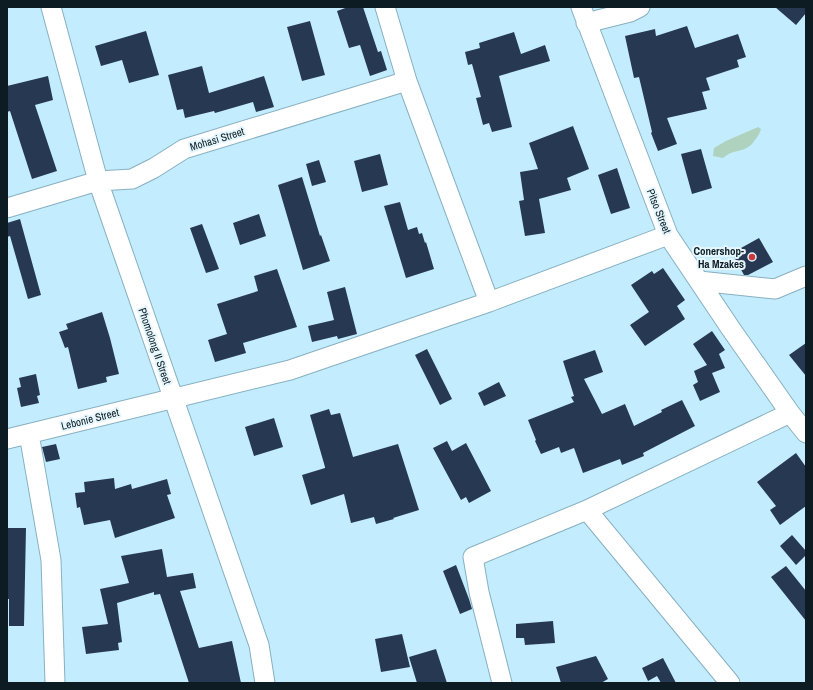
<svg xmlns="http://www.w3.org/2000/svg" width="813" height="690" font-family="'Archivo Narrow',sans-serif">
	<rect width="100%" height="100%" fill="#c3edff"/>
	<path fill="#aed2be" d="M758 127 761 129C760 133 758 136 755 140 745 155 735 147 723 158L713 156 714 148 726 141Z"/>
	<path fill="#273952" d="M348 7H363L378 52 381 51 387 70 370 76 360 45 349 48 337 11Z
		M775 7H806V13L796 25Z
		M310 21 325 75 302 81 287 27Z
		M687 26 695 48 738 34 746 57 737 60 739 67 706 78 710 90 702 92 707 109 667 118 677 144 658 151 651 133 652 132 639 77 634 78 625 36 655 29 656 36Z
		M146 31 159 75 129 83 122 60 101 66 95 46Z
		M514 32 521 54 545 45 550 61 499 76 512 127 492 132 489 123 483 125 476 98 481 97 472 64 468 65 465 52 480 48 479 43Z
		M202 66 209 93 264 76 274 107 256 112 253 102 215 113 214 111 185 118 183 109 177 110 168 75Z
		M48 76 53 100 35 105 57 171 32 179 10 111 7 112V86Z
		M573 126 589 169 567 178 571 190 539 199 545 233 525 236 519 201 524 200 520 172 538 169 529 143Z
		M701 149 712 188 692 194 681 154Z
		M380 154 388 185 362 192 354 161Z
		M319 160 326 182 312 186 306 164Z
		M617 168 630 208 611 214 598 175Z
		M302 177 320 236 321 235 330 261 303 270 278 185Z
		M400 202 408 230 417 227 419 234 422 233 425 243 426 242 434 269 406 278 384 206Z
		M259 214 266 236 240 245 233 223Z
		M20 219 41 295 28 299 10 236 7 237V223Z
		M202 224 219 269 206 273 190 228Z
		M759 238 773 262 748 275H744L732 253Z
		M663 268 685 300 677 306 685 319 645 346 630 325 649 312 631 285 652 271 654 274Z
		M277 269 297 327 243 343 246 353 215 362 208 340 227 334 217 304 258 291 254 276Z
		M345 287 357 334 338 339 337 336 312 342 308 326 334 320 327 292Z
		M102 312 110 338 119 374 106 377 107 382 78 389 68 347 65 348 59 332 68 329 66 324Z
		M712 331 725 350 719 354 725 368 712 373 720 392 700 401 693 385 698 382 694 371 707 365 693 344Z
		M806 343V376L789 355Z
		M427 349 452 399 440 405 415 355Z
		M595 350 603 372 584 379 602 414 625 404 634 426 662 412 661 410 682 400 695 426 643 453 644 456 622 465 620 459 583 473 574 448 561 453 559 447 541 454 535 441 536 440 528 420 574 402 571 397 574 396 563 361Z
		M36 374 40 395 37 396 39 403 21 407 17 388 21 387 19 378Z
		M499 382 506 396 484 406 478 393Z
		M329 409 331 415 340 413 353 457 398 444 419 510 393 518 394 519 376 524 374 517 351 523 344 494 311 505 302 475 325 468V467L310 415Z
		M274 418 283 447 254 456 245 427Z
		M447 441 452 451 466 443 491 491 469 503 466 497 461 500 433 448Z
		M56 444 60 459 46 462 42 447Z
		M796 453 806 467V506L780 525 770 510 776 506 757 482Z
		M114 478 115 489 131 484 132 489 167 479 171 494 167 495 175 518 115 538 110 520 84 525 80 507 77 508 75 493 85 492 84 482Z
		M7 528H26L24 626H9V599H7Z
		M792 535 806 551V555L796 565 780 546Z
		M162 549 167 577 193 573 196 588 180 591 199 648 232 641 241 683H189L160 594 154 595V592L117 603 122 642 118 643 119 650 86 654 82 627 108 624 100 589 129 583 121 556Z
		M456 565 469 599 472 609 460 614 443 571Z
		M786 566 806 591V621L771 577Z
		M553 621 555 643 525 645 524 638H516V624Z
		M402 634 410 667 381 672 375 639Z
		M436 649 447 683H417L409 657Z
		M596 656 608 679 601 683H561L556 667Z
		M663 658 676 683H661L657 676 648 681 642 668Z"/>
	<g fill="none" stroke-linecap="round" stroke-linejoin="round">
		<defs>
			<path id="minor" d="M51 7 98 181 259 645 265 683
				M385 7 407 81 489 302
				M581 7 668 235 731 329 790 413 806 433
				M586 23 630 12 640 7
				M7 208 98 181 132 179 154 168 184 149 407 81
				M699 281 775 289 806 276
				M29 434 51 560 55 683
				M7 439 290 370 489 302 668 235
				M587 510 730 683
				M502 683 479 592 473 557 587 510 790 413"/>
		</defs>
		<use href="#minor" stroke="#87b0c0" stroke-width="21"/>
		<use href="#minor" stroke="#fff" stroke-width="19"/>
	</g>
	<circle fill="#c8393d" stroke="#e5f6fd" stroke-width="1.5" cx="752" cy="257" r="4"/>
	<g text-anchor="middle" stroke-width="4" stroke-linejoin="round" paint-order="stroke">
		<g font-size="11" fill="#0c1c22" stroke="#e5f6fd">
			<text transform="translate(217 139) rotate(-17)" y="4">Mohasi Street</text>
			<text transform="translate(659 211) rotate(68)" y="4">Pitso Street</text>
			<text transform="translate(155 346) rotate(71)" y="4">Phomolong II Street</text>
			<text transform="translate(90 419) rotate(-14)" y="4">Lebonie Street</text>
		</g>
		<g font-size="11" font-weight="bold" fill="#0c1c22" stroke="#e5f6fd" text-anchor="end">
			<text x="744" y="255">Conershop-<tspan x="744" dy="13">Ha Mzakes</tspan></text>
		</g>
	</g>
	<rect width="813" height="690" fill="none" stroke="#0c1c22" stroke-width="16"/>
</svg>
